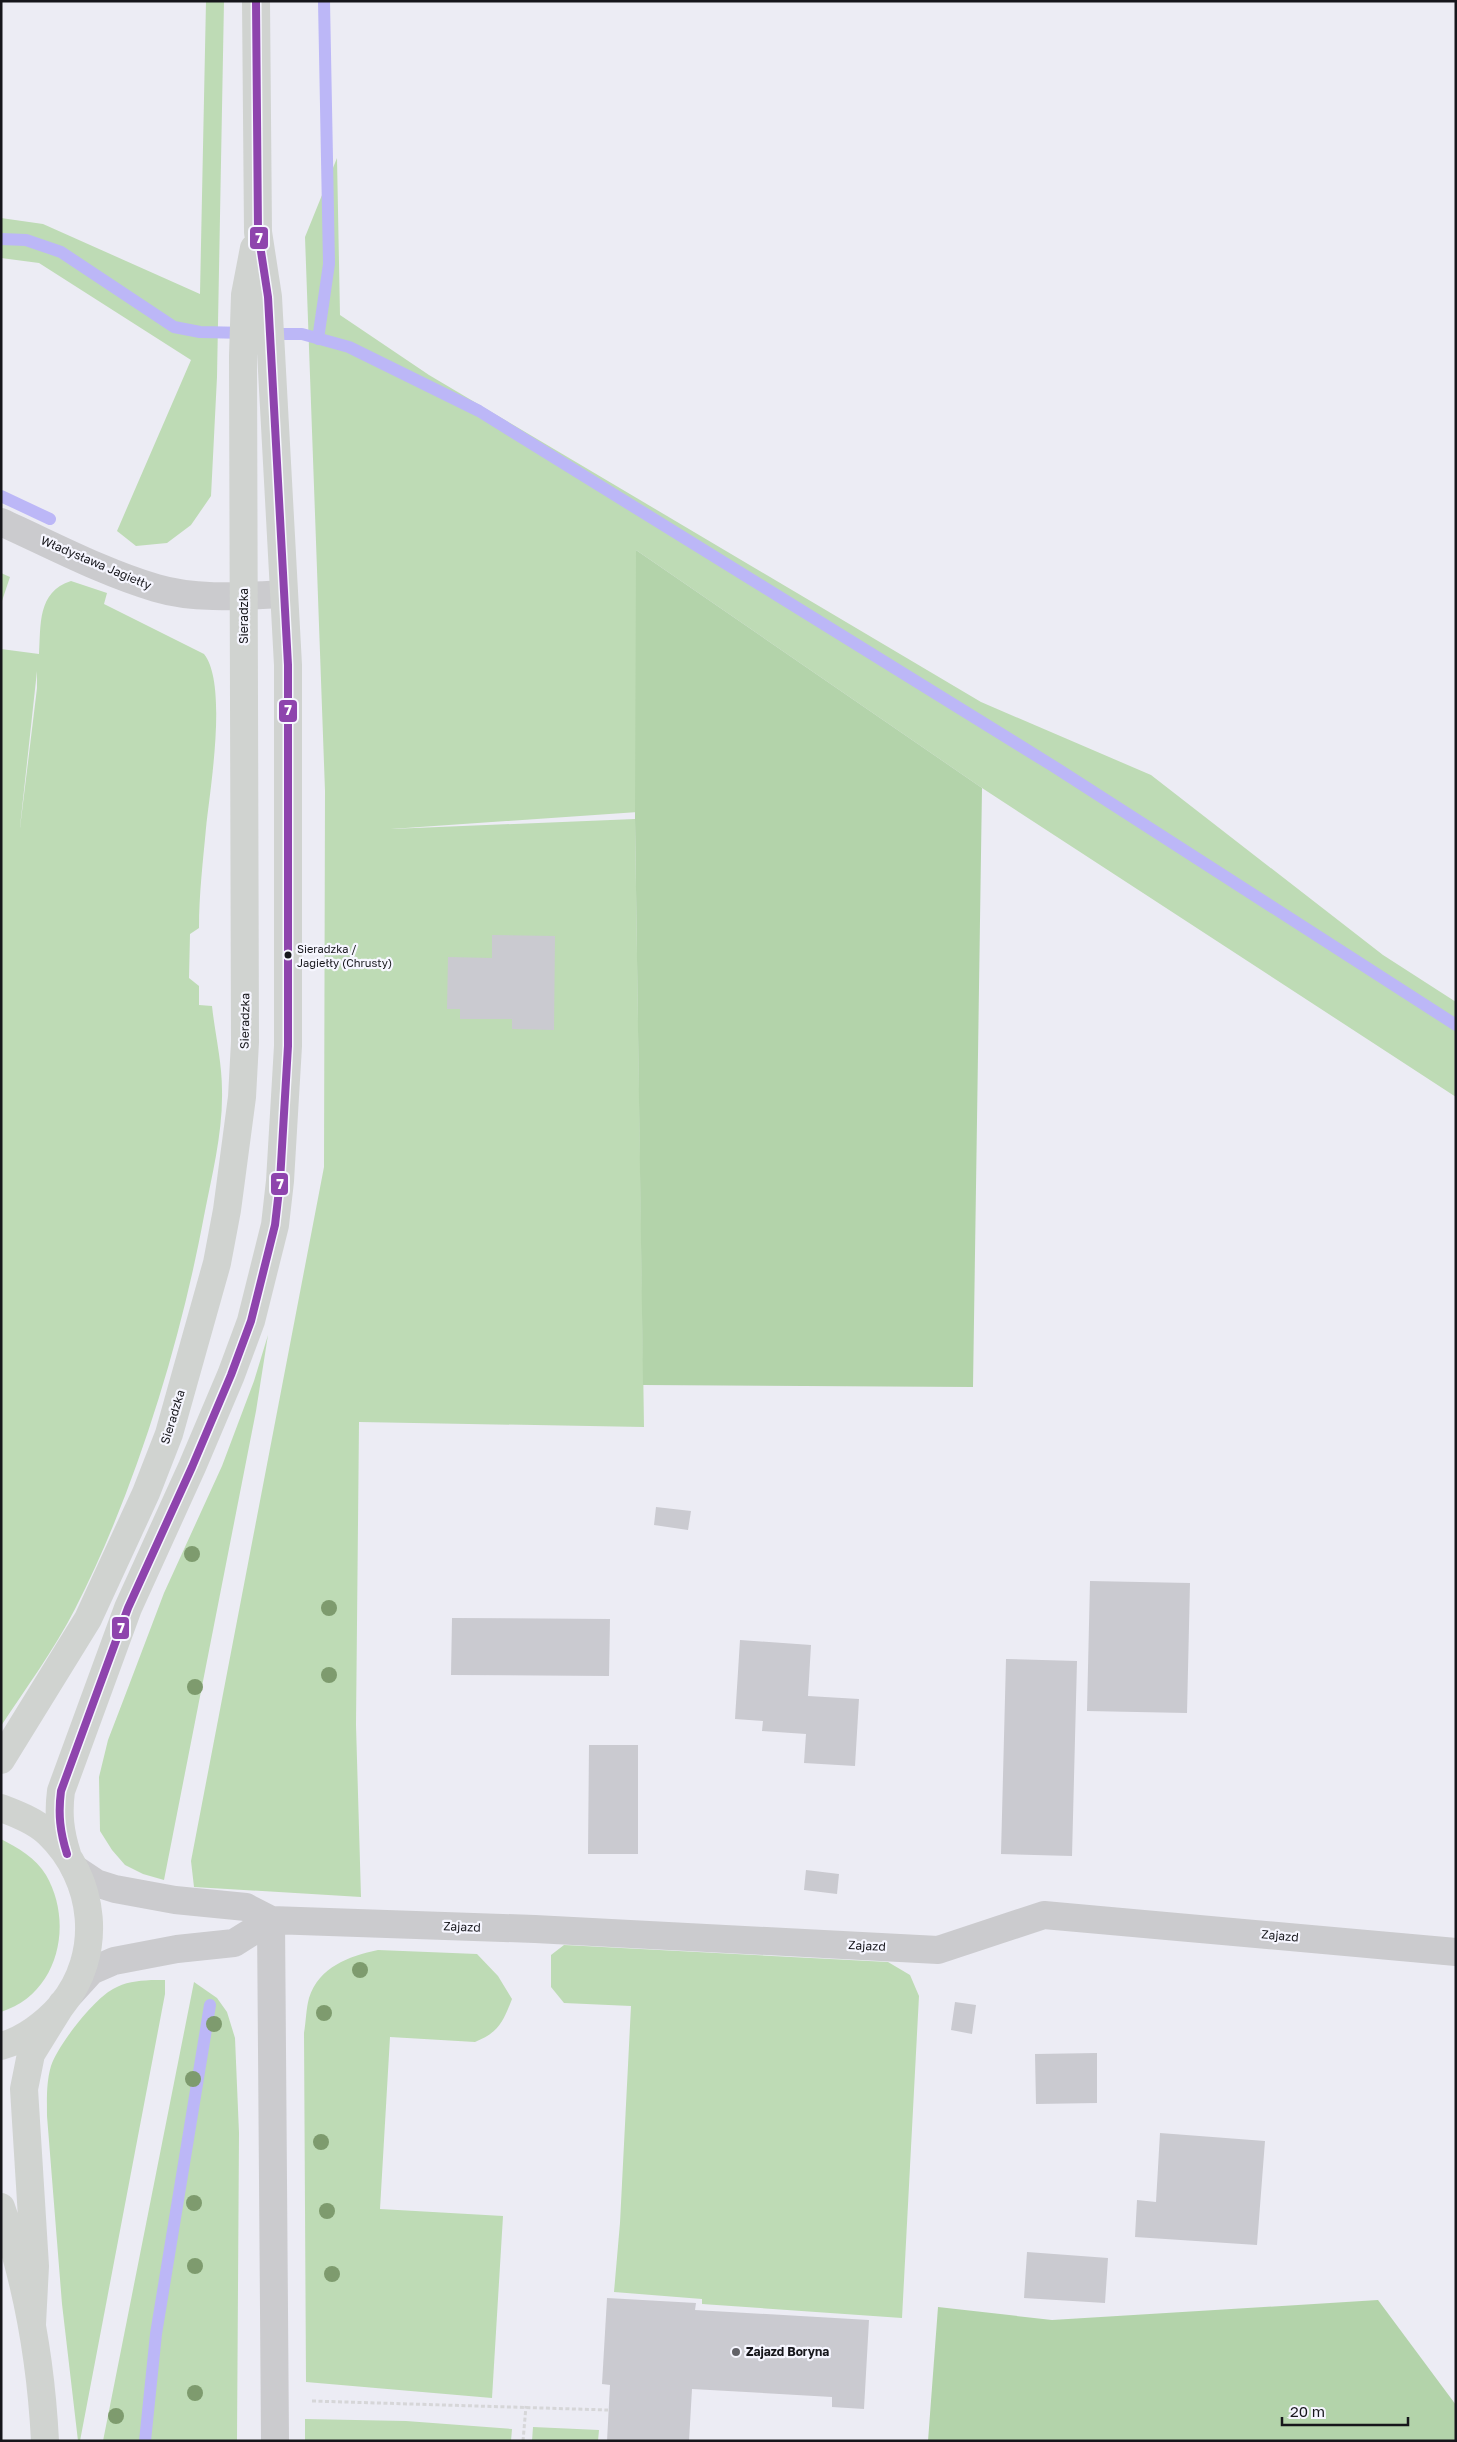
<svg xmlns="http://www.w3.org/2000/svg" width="1457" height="2442" font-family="'Golos Text',sans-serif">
	<rect width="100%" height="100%" fill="#ececf4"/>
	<path fill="#bedbb5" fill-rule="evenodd" d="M206 1H224L217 377 211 496 191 525 167 543 136 546 117 531 191 360 39 263 1 258V218L43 224 200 294Z
		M337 158 340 315 429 375 981 702 1151 775 1383 955 1456 1002V1097L982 788 636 550 638 812 391 829 635 819 644 1427 359 1422 356 1725 361 1897 194 1887 191 1861 324 1167 325 791 305 237Z
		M1 573 10 577 1 604Z
		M71 581 107 593 104 604 204 654C228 684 210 789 206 828 203 861 199 894 199 928L190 934 189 978 199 986V1005L212 1006C215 1034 222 1062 222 1090 223 1132 212 1175 204 1216 180 1345 135 1491 75 1609 54 1650 26 1688 1 1726V649L39 654C41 625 37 592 71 581ZM37 671V688L20 828V827Z
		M268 1335 256 1411 164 1880 143 1874 125 1865 112 1850 100 1831 99 1777 108 1740 123 1701 164 1593 222 1466 254 1381Z
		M1 1839C18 1848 36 1858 46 1875 74 1923 59 1994 1 2012Z
		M564 1945 888 1962 910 1975 919 1996 902 2318 702 2304V2299L614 2292 620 2223 631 2006 564 2003 551 1987V1955Z
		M378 1950 477 1954 498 1976 512 1999C503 2022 499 2032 475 2042L390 2037 380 2209 503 2216 492 2398 306 2382 304 2033C306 2022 306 2009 309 1998 319 1967 349 1956 378 1950Z
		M151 1980H165V1994L80 2441H78L62 2304 47 2116C47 2100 46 2083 51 2066 58 2045 93 2000 113 1989 125 1982 137 1981 151 1980Z
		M194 1982 217 1998 227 2012 235 2038 239 2133 237 2441H103Z
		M305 2419 406 2421 512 2429 511 2441H305Z
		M533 2427 599 2430 598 2441H532Z"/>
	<path fill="#b3d3aa" d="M636 550 982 788 973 1387 643 1385 635 819Z
		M1378 2300 1456 2405V2441H928L938 2307 1052 2320Z"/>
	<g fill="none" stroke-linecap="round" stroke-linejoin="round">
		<path stroke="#bcb7f7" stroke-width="12" d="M1 239 26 240 61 252 174 327 200 332 247 333
			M267 334H302L349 347 479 411 1053 766 1456 1025
			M318 339 329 264 324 1
			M1 496 50 519
			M145 2441 156 2334 210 2005"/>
	</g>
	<path fill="#cacad0" d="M492 935 555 936 554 1030 512 1029V1019H460V1009H447L448 957 492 958Z
		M656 1507 691 1511 688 1530 654 1525Z
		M1090 1581 1190 1583 1187 1713 1087 1711Z
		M452 1618 610 1619 609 1676 451 1675Z
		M740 1640 811 1645 808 1696 859 1699 855 1766 804 1763 806 1734 762 1731 763 1721 735 1719Z
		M1006 1659 1077 1661 1072 1856 1001 1854Z
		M589 1745H638V1854H588Z
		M806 1870 839 1874 837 1894 804 1890Z
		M955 2002 976 2005 972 2034 951 2030Z
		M1097 2053V2103L1036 2104 1035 2054Z
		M1160 2133 1265 2141 1257 2245 1135 2237 1137 2200 1156 2202Z
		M1027 2252 1108 2258 1105 2303 1024 2298Z
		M607 2298 696 2303 695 2310 869 2320 864 2409 832 2407V2397L692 2389 689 2441H607L610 2385 602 2384Z"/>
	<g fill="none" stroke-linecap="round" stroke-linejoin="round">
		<path stroke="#d6d6d8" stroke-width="3" stroke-dasharray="4 2.5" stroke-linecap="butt" d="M312 2401 608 2410
			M523 2441 526 2406"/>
		<path stroke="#cbcbce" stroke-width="28" d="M1 522C52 545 102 572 156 588 196 600 243 596 284 594
			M75 1869 96 1883 115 1889 175 1900 246 1907 271 1920 535 1929 938 1950 1044 1915 1456 1952
			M271 1920 275 2441
			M71 1993 91 1971 114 1961 177 1949 234 1943 271 1920"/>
		<path stroke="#d0d3d0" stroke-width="28" d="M1 1760 88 1619 146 1493 169 1434 217 1263 227 1210 242 1097 245 1042 243 356 245 295 254 248
			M1 1808C17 1814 35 1821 48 1833 96 1879 104 1954 61 2006 46 2023 24 2040 1 2046
			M67 1854C60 1832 58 1814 61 1791L128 1608 192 1467 231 1375 251 1321 275 1225 280 1181 288 1046V665L268 297 258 232 256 1
			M1 2207C27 2282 41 2362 45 2441
			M32 2324 35 2266 24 2089 31 2054 62 2004"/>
		<defs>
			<path id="bus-1" d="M67 1854C60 1832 58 1814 61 1791L128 1608 192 1467 231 1375 251 1321 275 1225 280 1181 288 1046V665L268 297 258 232 256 1"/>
		</defs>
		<use href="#bus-1" stroke="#f6f6ff" stroke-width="11"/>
		<use href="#bus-1" stroke="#8e44ad" stroke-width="8"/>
	</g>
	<g fill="#7e9b6e">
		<circle cx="192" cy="1554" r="8"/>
		<circle cx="329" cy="1608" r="8"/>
		<circle cx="329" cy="1675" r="8"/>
		<circle cx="195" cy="1687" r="8"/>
		<circle cx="360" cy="1970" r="8"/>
		<circle cx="324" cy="2013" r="8"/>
		<circle cx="214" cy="2024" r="8"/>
		<circle cx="193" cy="2079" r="8"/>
		<circle cx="321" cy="2142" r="8"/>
		<circle cx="194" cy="2203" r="8"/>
		<circle cx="327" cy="2211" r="8"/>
		<circle cx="195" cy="2266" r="8"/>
		<circle cx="332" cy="2274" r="8"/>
		<circle cx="195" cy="2393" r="8"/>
		<circle cx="116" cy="2416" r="8"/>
	</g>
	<circle fill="#16161b" stroke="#f6f6ff" stroke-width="2" cx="288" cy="955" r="4.5"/>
	<circle fill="#616167" stroke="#f6f6ff" stroke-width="2" cx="736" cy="2352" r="5"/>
	<g text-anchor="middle" stroke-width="4.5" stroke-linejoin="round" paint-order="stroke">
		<g font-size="11" fill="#16161b" stroke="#f6f6ff" text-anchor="start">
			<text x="297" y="953">Sieradzka /<tspan x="297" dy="14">Jagiełły (Chrusty)</tspan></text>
		</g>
		<g font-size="12" fill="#16161b" stroke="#f6f6ff">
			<text transform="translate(96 563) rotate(23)" y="4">Władysława Jagiełły</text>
			<text transform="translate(244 616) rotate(-90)" y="4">Sieradzka</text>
			<text transform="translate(245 1021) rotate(-89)" y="4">Sieradzka</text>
			<text transform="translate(173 1417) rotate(-73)" y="4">Sieradzka</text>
			<text transform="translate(462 1927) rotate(2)" y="4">Zajazd</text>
			<text transform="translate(1280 1936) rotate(5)" y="4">Zajazd</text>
			<text transform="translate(867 1946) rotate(3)" y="4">Zajazd</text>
		</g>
		<g font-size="12" font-weight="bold" fill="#16161b" stroke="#f6f6ff" text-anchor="start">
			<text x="746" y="2356">Zajazd Boryna</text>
		</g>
	</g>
	<g stroke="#f6f6ff" stroke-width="2">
		<rect x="249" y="226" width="20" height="24" rx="5" fill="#8e44ad"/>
		<rect x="278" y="699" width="20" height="24" rx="5" fill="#8e44ad"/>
		<rect x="270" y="1172" width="19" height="24" rx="5" fill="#8e44ad"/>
		<rect x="111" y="1616" width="19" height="24" rx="5" fill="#8e44ad"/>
	</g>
	<g font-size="14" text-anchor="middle" font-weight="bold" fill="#fff">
		<text x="259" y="243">7</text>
		<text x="288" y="715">7</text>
		<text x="280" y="1189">7</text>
		<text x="121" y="1633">7</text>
	</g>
	<rect width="1457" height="2442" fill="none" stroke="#16161b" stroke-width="5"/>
	<path d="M1282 2417v8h126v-8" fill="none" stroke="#16161b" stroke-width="2.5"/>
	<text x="1290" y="2417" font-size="15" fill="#16161b" stroke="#f6f6ff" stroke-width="4" paint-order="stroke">20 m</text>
</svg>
